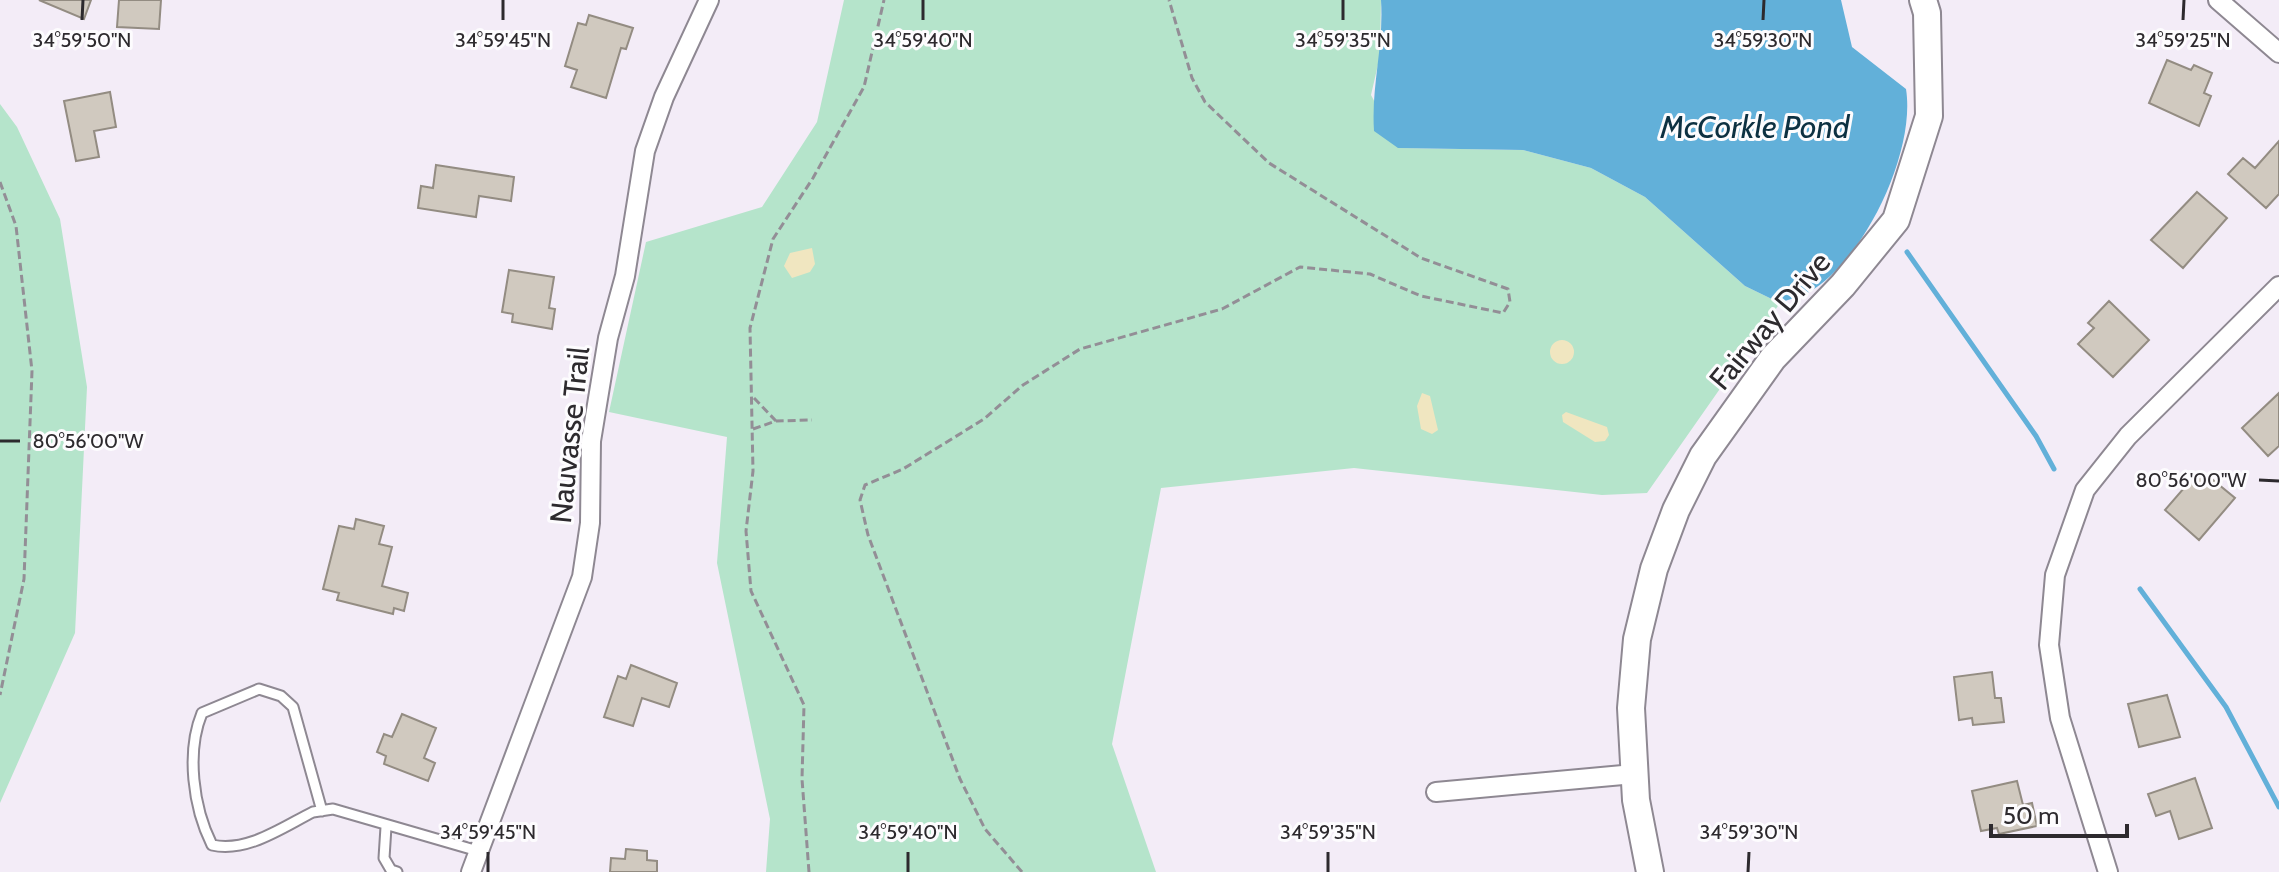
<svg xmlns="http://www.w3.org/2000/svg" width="2279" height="872" font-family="Cabin,sans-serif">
	<rect width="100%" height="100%" fill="#f3ecf7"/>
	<path fill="#b5e4cb" d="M844 0H1381L1380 56 1371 95 1399 148 1523 150 1591 168 1645 197 1745 286 1780 303 1647 493 1602 495 1354 468 1161 488 1112 744 1156 872H766L770 819 717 563 727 437 609 412 646 242 762 207 817 122Z
		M0 104 17 127 60 219 87 387 75 633 0 803Z"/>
	<path fill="#f0e6c0" d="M812 248 815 264 810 272 792 278 784 266 790 253Z
		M1550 352a12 12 0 1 1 24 0a12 12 0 1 1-24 0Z
		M1422 393 1430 396 1438 430 1432 434 1421 429 1417 406Z
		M1566 412 1607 427 1609 435 1605 441 1595 442 1563 422 1562 415Z"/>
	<path fill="#62b0d9" d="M1381 0H1841L1852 47 1906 89C1916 151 1865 260 1809 292 1801 297 1789 299 1780 303L1745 286 1645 197 1591 168 1523 150 1398 148 1374 131C1371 85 1384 47 1381 0Z"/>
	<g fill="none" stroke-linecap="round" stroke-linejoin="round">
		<path stroke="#62b0d9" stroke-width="5" d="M1907 252 2036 436 2054 469
			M2140 589 2226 707 2279 807"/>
	</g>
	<path fill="#d0c9bf" stroke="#938c82" stroke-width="2" d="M39 0H91L84 19Z
		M119 0H161L159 29 117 27Z
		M589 15 633 28 626 49 621 48 606 98 571 87 577 70 565 66 578 23 586 25Z
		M2167 60 2191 70 2194 65 2212 73 2204 93 2211 96 2199 126 2149 103Z
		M110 92 116 127 94 131 99 157 76 161 64 101Z
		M2279 141V194L2266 208 2228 174 2243 158 2255 168Z
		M436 165 514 177 511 201 479 196 476 217 418 208 421 186 433 188Z
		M2197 192 2227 218 2183 268 2151 240Z
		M509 270 554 277 549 308 555 309 552 329 512 322 513 314 502 312Z
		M2109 301 2149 340 2113 377 2078 344 2094 328 2088 323Z
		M2279 393V446L2268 456 2242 428Z
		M2197 473 2209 485 2213 480 2235 498 2199 540 2165 510Z
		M356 519 384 526 379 544 392 547 382 586 408 593 404 611 394 608 393 614 337 600 339 593 323 589 339 526 354 529Z
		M631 665 677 683 669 707 642 698 633 726 604 717 618 676 626 679Z
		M1992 672 1995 698H2001L2004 722 1973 725 1972 718 1959 720 1954 677Z
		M2167 695 2180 737 2139 747 2128 704Z
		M402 714 436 728 424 758 435 763 428 781 384 764 386 756 377 752 384 734 392 737Z
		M2195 778 2212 828 2179 839 2170 811 2156 816 2148 794Z
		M2017 781 2023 805 2032 803 2037 826 1999 834 1997 828 1981 831 1972 791Z
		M626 849 647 851V860L657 861V872H610L611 858 625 859Z"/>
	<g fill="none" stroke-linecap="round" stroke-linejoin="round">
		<defs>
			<path id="lane" d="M322 811 293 707 281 696 259 689 202 713C186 752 193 807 212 845 247 853 283 827 313 812L333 809 478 851
				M386 827 384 858 391 870 397 872"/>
			<path id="street" d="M2218 0 2279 53
				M1436 792 1634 774
				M471 872 582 577 590 523 591 441 608 338 625 276 645 151 664 97 709 0
				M2108 872 2060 718 2049 645 2055 575 2085 490 2128 436 2279 286"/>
			<path id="secondary" d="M1650 872 1636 800 1631 708 1637 639 1654 569 1676 510 1703 456 1773 358 1843 285 1896 220 1929 116 1927 13 1923 0"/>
		</defs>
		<use href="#lane" stroke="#8e8892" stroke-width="13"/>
		<use href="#street" stroke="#8e8892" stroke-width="22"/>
		<use href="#secondary" stroke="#8e8892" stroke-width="30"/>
		<path stroke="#938e96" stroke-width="3" stroke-dasharray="8 4" stroke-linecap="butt" d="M0 182 16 226 32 371 24 579 0 695
			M754 398 776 421
			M753 429 776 421 812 420
			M809 872 802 779 804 705 751 591 746 531 753 471 750 328 773 239 813 178 864 87 884 0
			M1022 872 985 829 960 779 868 535 860 500 865 485 903 469 984 419 1023 385 1080 349 1222 309 1300 267 1370 274 1421 296 1503 313 1510 302 1508 289 1421 258 1269 163 1205 102 1192 78 1169 0"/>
		<use href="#lane" stroke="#fff" stroke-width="9"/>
		<use href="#street" stroke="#fff" stroke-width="18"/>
		<use href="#secondary" stroke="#fff" stroke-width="26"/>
	</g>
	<path fill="none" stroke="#2d2a2e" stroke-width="3" d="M82 20 83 0M503 20V0M923 20V0M1343 20V0M1763 20 1764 0M2183 20 2184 0M0 441H20M2259 480 2279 481M488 872V852M908 872V852M1328 872V852M1748 872 1749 852"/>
	<g text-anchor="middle" stroke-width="6" stroke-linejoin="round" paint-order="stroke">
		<g font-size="30" fill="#2d2a2e" stroke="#fdfcfe">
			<text transform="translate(1770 321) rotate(-50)" y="10">Fairway Drive</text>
			<text transform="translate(570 435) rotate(-84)" y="10">Nauvasse Trail</text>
		</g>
		<g font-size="32" font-style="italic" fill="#0d3142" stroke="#fdfcfe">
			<text x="1755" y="138">McCorkle Pond</text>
		</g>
	</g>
	<g font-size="20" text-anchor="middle" fill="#2d2a2e" stroke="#fdfcfe" stroke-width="6" stroke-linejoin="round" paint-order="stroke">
		<text x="82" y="47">34°59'50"N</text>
		<text x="503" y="47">34°59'45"N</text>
		<text x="923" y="47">34°59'40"N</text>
		<text x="1343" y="47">34°59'35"N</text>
		<text x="1763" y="47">34°59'30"N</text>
		<text x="2183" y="47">34°59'25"N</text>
		<text x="88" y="448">80°56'00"W</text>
		<text x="2191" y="487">80°56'00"W</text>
		<text x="488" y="839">34°59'45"N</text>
		<text x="908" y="839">34°59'40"N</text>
		<text x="1328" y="839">34°59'35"N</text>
		<text x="1749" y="839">34°59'30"N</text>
	</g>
	<path d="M1991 824v12h136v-12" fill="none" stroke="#2d2a2e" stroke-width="4"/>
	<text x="2003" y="824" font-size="24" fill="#2d2a2e" stroke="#fdfcfe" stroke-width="6" paint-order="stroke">50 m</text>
</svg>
